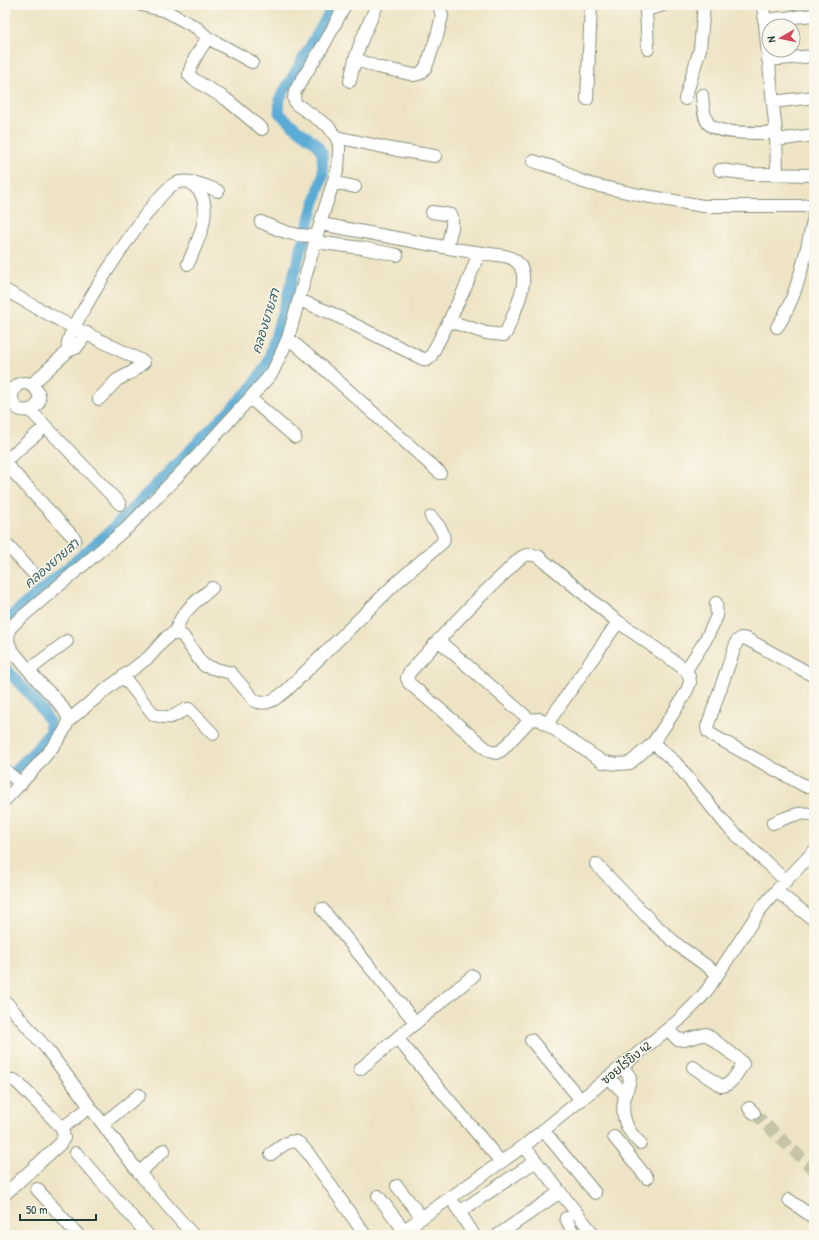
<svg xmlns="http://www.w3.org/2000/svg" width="819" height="1240" font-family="'Patrick Hand','Playpen Sans Thai',sans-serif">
	<rect width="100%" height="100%" fill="#fbf7ec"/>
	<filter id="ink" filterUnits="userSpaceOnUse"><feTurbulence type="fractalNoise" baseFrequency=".025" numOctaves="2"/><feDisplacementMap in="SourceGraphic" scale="8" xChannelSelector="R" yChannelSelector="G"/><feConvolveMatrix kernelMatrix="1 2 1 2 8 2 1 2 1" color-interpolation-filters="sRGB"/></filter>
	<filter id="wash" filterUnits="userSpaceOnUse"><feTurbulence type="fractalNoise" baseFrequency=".012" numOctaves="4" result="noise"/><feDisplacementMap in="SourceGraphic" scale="16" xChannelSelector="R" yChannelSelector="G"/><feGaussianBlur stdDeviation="0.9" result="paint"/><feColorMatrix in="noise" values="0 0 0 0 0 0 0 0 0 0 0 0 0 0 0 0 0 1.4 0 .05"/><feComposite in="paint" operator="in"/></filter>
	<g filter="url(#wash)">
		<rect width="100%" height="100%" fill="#eee4c5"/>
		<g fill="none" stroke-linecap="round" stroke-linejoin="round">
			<path stroke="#5aabd5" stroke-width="11" d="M5 621 107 534 251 388 267 364 323 175 322 153 316 143 298 130 279 113 280 98 334 5
				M5 668 38 704 49 721 50 732 37 748 5 781"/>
		</g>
	</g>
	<g filter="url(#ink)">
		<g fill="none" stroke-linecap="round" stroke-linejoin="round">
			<path stroke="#c5c3a8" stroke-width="12" stroke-dasharray="12 6" stroke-linecap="butt" d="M754 1113 814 1170"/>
			<defs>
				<path id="minor" d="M142 5 166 11 197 28 208 38C200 49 191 62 189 75L193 79 226 99 262 129
					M377 5 362 39 355 59 377 67 401 72 414 75 421 73 426 67 437 36 442 16 439 5
					M645 5 646 10 663 5
					M763 5 776 133 777 175
					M646 10 648 49
					M764 20 814 15
					M208 38 252 62
					M768 60 814 56
					M350 81 355 59
					M702 95C703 104 703 116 708 123 716 135 762 133 776 133
					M587 99 591 5
					M685 99 700 49 704 5
					M773 102 814 97
					M336 137 397 150 435 156
					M776 140 814 135
					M533 161 559 169 578 180 590 184 640 195 703 206H803L814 204
					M720 170 750 174 814 175
					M333 182 355 187
					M432 212 451 215 452 217V227L447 247
					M261 222C281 231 295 237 317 236
					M321 224 460 250 505 256C541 265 514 311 506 333L504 335 486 333 449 321 466 286 479 253
					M315 242 362 248 397 255
					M188 264C196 244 212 215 201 194 199 190 194 186 190 182
					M5 290 61 321 144 362 132 372 117 380 99 399
					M299 300 331 313 421 358 427 360 431 356 449 321
					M777 327C797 299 807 249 814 216
					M288 338 329 373 440 473
					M68 351C68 348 67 344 68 342 74 318 156 190 176 183 189 178 206 186 218 191
					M31 385 68 351 76 348 87 333
					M5 387C7 389 10 392 11 394 13 399 12 404 17 408 21 411 27 411 32 409 54 397 20 366 12 395
					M250 398 295 437
					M30 410 120 504
					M5 461 45 427
					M5 463 75 539
					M5 543 35 575
					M176 634C177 614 198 600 212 588
					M438 640 530 720
					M29 670 67 641
					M686 670 705 641 717 616 716 603
					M123 676 154 715C159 716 165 718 171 717 178 715 182 709 189 709L213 734
					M814 676 747 639 741 638 737 641 707 727 708 732 712 735 805 786H811L814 784
					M69 720 109 687 149 657 167 637 171 634H179L183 636 200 661 205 666 231 673 255 701C267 707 278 697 287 690L395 584 443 542C446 532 437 524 431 517
					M547 724 618 622
					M653 743C661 731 688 694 690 682 690 677 688 674 686 670L613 618 538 556C534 555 530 554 526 555 518 558 511 567 505 573 471 604 439 639 409 673L407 678 409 683 489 751 496 753 502 750 530 720 539 719 603 762 618 764 630 763 653 743 675 762 728 827 786 881
					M5 770 21 784
					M5 800C16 788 71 732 68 719 66 707 48 692 40 683 30 672 21 661 12 650L8 642 9 629 16 622 128 527 197 456 250 398 272 373 281 354 288 338 323 214 338 168 339 153V144L336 137 328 126 296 104 294 99 295 91 326 41 345 5
					M773 823C786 818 800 810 814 815
					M596 864 653 923 679 946 718 974
					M776 891 814 920
					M322 909 416 1023
					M5 1001 47 1049 90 1107
					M668 1029 677 1039 684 1040 706 1034 740 1060 743 1064C738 1071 731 1087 721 1086L693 1067
					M397 1038 473 976
					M531 1040 581 1100
					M622 1066 630 1077C630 1085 625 1093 624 1101 621 1118 628 1132 640 1143
					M360 1069 397 1038 501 1162
					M608 1077 626 1095
					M5 1080H14L19 1084 62 1128 64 1138 60 1144 5 1194
					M749 1108 754 1113
					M104 1123 139 1095
					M62 1128 90 1107 139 1173 193 1235
					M543 1130 595 1193
					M614 1137 647 1178
					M524 1146 594 1235
					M76 1153 148 1235
					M271 1154C278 1149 290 1137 299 1143 302 1146 305 1150 308 1153L365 1235
					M139 1173 164 1150
					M397 1186 422 1218
					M37 1189 78 1235
					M378 1196 404 1230
					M789 1200 814 1218
					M455 1205 474 1235
					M459 1212 536 1161
					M566 1218 574 1235
					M397 1235 524 1146 679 1020 698 1001 708 989 760 910 776 891 814 851
					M498 1235 560 1192"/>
			</defs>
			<use href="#minor" stroke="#86907c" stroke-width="14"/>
			<use href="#minor" stroke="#fff" stroke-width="12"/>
		</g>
	</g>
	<g text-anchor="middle" stroke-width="3" stroke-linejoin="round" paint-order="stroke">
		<g font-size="12" fill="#1f3d34" stroke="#fbf7ec">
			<text transform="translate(626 1063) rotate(-39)" y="4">ซอยไร่ขิง 42</text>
		</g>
		<g font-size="13" font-style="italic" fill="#315e64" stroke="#fbf7ec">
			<text transform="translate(265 321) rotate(-73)" y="5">คลองยายสา</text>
			<text transform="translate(51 563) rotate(-41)" y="5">คลองยายสา</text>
		</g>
	</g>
	<rect width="819" height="1240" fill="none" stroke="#fbf7ec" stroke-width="20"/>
	<g transform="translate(781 38) rotate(261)"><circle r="19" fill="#fbf7ec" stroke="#a3ada2"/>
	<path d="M0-3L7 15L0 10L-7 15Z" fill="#d1495b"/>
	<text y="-6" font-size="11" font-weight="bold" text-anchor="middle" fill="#1f3d34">N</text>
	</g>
	<path d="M20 1214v6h76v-6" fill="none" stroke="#1f3d34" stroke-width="2"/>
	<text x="26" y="1214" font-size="12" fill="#1f3d34" stroke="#fbf7ec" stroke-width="3" paint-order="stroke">50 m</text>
</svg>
